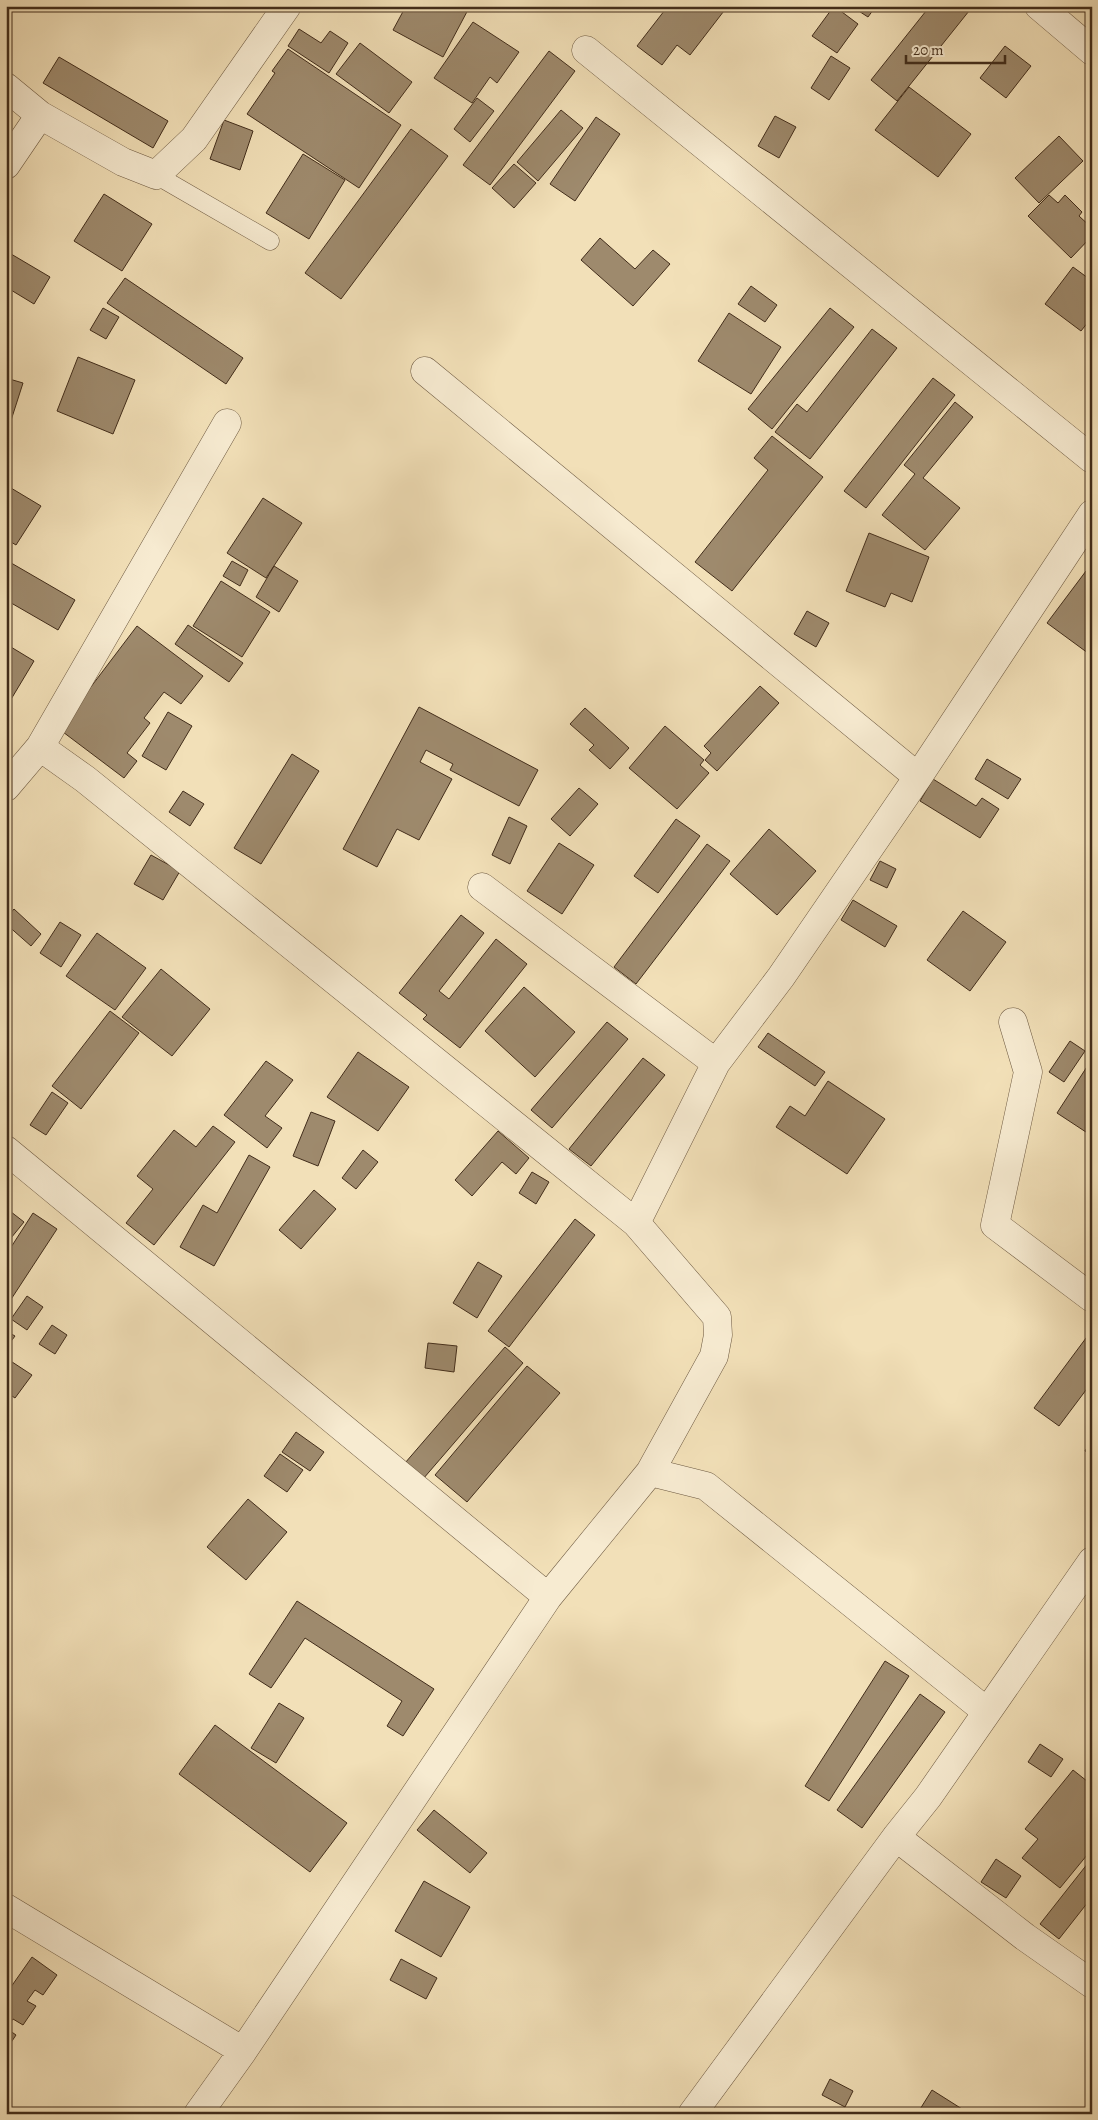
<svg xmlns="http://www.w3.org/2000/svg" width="1098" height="2120" font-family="Alegreya,serif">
	<rect width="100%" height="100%" fill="#f2e0b8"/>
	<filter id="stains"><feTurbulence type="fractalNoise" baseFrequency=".004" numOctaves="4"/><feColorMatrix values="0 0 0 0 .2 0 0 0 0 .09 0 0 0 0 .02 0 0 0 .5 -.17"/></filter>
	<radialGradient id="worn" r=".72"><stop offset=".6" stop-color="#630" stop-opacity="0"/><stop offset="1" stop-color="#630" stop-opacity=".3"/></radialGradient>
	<path fill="#9e8a6d" stroke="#422d1b" d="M406 6H470L443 57 393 30Z
		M668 6H726L727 7 690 55 677 45 662 65 637 46Z
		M834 6 858 24 837 53 812 36Z
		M851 6H876L868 17Z
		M930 6H973L897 101 871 80Z
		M473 22 519 52 497 83 490 77 472 103 434 78Z
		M299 29 321 43 330 31 348 43 329 73 288 46Z
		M360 43 412 82 389 113 336 74Z
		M1005 46 1031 66 1006 98 980 78Z
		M288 49 401 125 359 188 247 114 275 73 272 71Z
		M549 51 575 71 490 185 463 165Z
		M831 56 850 68 829 100 811 88Z
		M59 57 168 121 153 148 43 83Z
		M909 87 971 134 938 177 875 130Z
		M477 98 494 111 470 142 454 129Z
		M561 110 583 128 538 181 517 162Z
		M775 116 796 127 779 158 758 146Z
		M596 117 620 134 575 201 550 184Z
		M224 120 253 131 240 170 210 159Z
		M411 129 448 156 341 299 305 273Z
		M1059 136 1083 161 1039 203 1015 178Z
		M303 154 345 180 309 239 266 213Z
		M514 164 536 183 514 208 492 188Z
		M104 194 152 224 122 271 74 241Z
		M1049 195 1058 203 1065 195 1082 212 1079 216 1092 228V236L1071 258 1028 216Z
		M600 238 635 269 653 250 670 264 633 306 581 260Z
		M6 251 50 277 34 304 6 287Z
		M1073 267 1092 281V317L1081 331 1045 304Z
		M125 278 243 358 226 384 107 303Z
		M751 286 777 305 765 322 738 304Z
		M103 308 119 317 106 339 90 330Z
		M830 308 854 327 772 429 748 409Z
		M729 313 781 347 751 394 698 361Z
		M872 329 897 348 810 459 775 432 797 404 807 412Z
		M78 357 135 380 113 434 57 411Z
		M6 378 23 383 6 436Z
		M933 378 955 395 866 508 844 491Z
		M955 402 973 417 923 478 960 508 925 550 882 515 915 474 904 465Z
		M772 436 823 477 732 591 695 562 768 470 754 458Z
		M6 485 41 506 16 545 6 539Z
		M263 498 302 523 266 578 227 553Z
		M869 533 929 557 912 602 891 593 885 607 846 591Z
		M6 560 75 600 58 630 6 600Z
		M232 561 248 570 240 586 223 576Z
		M274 566 298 581 279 612 256 597Z
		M1086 571 1092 575V656L1047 623Z
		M221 581 270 612 242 657 193 626Z
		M807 611 829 623 816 647 794 634Z
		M188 625 243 663 229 682 175 644Z
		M137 626 203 676 181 704 164 692 144 718 150 723 127 753 137 761 124 778 59 729Z
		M6 644 34 661 10 701 6 699Z
		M760 686 779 703 717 771 705 760 711 753 704 746Z
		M419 707 538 770 519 806 450 770 453 764 426 750 420 762 452 779 419 840 397 829 377 867 343 849Z
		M585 708 629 748 610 769 589 750 594 745 570 724Z
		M168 712 192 726 166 770 142 756Z
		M665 726 704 760 700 765 709 773 677 809 629 768Z
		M292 754 319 771 261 864 234 848Z
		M987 759 1021 779 1008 799 975 779Z
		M933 779 976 806 982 798 999 809 980 838 920 801Z
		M579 788 598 804 570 836 551 819Z
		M183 791 204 804 190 826 169 812Z
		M509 817 527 826 510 864 492 855Z
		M676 819 700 836 658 893 634 876Z
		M769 829 816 871 777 915 730 874Z
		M559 843 594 865 562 914 527 891Z
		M707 844 730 861 636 984 614 967Z
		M151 855 180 871 163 900 134 884Z
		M880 861 896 869 887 888 870 880Z
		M853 900 897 926 885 947 841 920Z
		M14 909 41 934 31 946 6 924V918Z
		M963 911 1006 942 970 991 927 960Z
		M461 915 484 933 439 991 449 999 496 939 527 964 460 1048 423 1019 427 1015 399 993Z
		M60 922 81 935 61 967 40 953Z
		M97 933 146 968 115 1010 66 976Z
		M161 969 210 1009 172 1056 122 1017Z
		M524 987 575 1032 535 1077 485 1031Z
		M110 1011 139 1033 81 1109 52 1086Z
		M607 1022 628 1039 552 1128 531 1110Z
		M768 1033 825 1072 815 1086 758 1047Z
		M1070 1041 1085 1051 1064 1082 1049 1072Z
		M358 1052 409 1087 378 1131 327 1097Z
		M643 1058 665 1075 591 1166 569 1149Z
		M1092 1059V1136L1057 1113Z
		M266 1061 293 1080 265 1116 282 1128 267 1148 224 1115Z
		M828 1081 885 1119 847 1174 776 1127 790 1106 805 1116Z
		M52 1092 68 1103 46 1135 30 1125Z
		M311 1112 335 1121 318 1166 293 1156Z
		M213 1126 235 1142 154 1245 126 1223 153 1189 137 1176 174 1130 196 1147Z
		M498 1131 529 1158 516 1174 502 1162 472 1196 455 1180Z
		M363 1150 378 1162 356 1189 342 1178Z
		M249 1155 270 1167 214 1266 180 1247 203 1205 217 1213Z
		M532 1172 549 1182 536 1204 519 1193Z
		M314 1190 336 1209 301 1249 279 1230Z
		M6 1208 24 1222 11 1238 6 1234Z
		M33 1213 57 1229 6 1307V1255Z
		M575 1219 595 1235 509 1347 488 1331Z
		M478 1262 502 1276 477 1318 453 1303Z
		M27 1296 43 1307 27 1330 11 1319Z
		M52 1325 67 1335 55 1354 39 1344Z
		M1092 1330V1382L1059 1426 1034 1408Z
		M6 1331 15 1336 6 1348Z
		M428 1343 457 1346 454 1372 425 1368Z
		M505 1347 523 1363 423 1479 405 1463Z
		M6 1358 32 1375 15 1398 6 1392Z
		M527 1366 560 1393 467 1502 435 1475Z
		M296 1432 324 1452 310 1471 282 1452Z
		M1092 1439V1455L1085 1451Z
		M280 1454 303 1470 287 1492 264 1476Z
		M248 1499 287 1532 246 1580 207 1547Z
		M297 1601 434 1689 403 1736 387 1726 402 1701 305 1638 271 1688 249 1674Z
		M885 1661 909 1676 829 1801 805 1786Z
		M920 1694 945 1712 862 1828 837 1810Z
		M279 1703 304 1718 276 1763 251 1748Z
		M215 1725 347 1823 310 1872 179 1774Z
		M1040 1744 1063 1759 1051 1777 1028 1762Z
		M1073 1770 1092 1785V1849L1060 1888 1022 1858 1038 1839 1025 1829Z
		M434 1810 487 1853 470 1873 417 1830Z
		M1092 1858V1897L1059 1939 1040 1924Z
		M996 1859 1021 1876 1006 1898 981 1882Z
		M424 1881 470 1907 441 1957 395 1931Z
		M32 1957 57 1975 43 1995 35 1990 27 2001 36 2006 23 2025 13 2019 6 2028 16 2035 6 2050V1994Z
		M401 1959 437 1978 426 1999 390 1980Z
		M830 2079 853 2091 845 2107 822 2095Z
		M932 2090 970 2114H917Z"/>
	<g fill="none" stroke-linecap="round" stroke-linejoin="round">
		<defs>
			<path id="service" d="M156 175 270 241"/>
			<path id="minor" d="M1039 6 1092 51
				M586 50 1092 459
				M6 87 40 115 123 162 156 175 194 139 287 6
				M6 165 40 115
				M425 371 918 777
				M40 747 85 779 636 1223 717 1317 718 1335 714 1356 650 1472 548 1597 243 2051 198 2114
				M6 787 40 747 227 423
				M482 887 716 1063
				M1013 1022 1028 1072 995 1225 1092 1298
				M6 1150 548 1597
				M636 1223 716 1063 781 977 918 777 1092 514
				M650 1472 706 1486 986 1711
				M896 1837 1025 1937 1092 1984
				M6 1908 243 2051
				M692 2114 896 1837 928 1797 1092 1561"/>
		</defs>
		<use href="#service" stroke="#6e5a42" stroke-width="19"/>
		<use href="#minor" stroke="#6e5a42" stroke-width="29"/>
		<use href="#service" stroke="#f7ebd1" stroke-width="18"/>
		<use href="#minor" stroke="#f7ebd1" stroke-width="28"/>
	</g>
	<rect width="1098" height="2120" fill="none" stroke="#f2e0b8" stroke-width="25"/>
	<rect x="8" y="8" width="1083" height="2105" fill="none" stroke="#422d1b" stroke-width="2.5"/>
	<rect x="12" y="12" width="1073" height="2095" fill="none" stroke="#422d1b"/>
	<path d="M906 55v8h99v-8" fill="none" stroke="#422d1b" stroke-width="2.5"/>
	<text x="913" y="55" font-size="15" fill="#422d1b" stroke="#f7ebd1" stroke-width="4" paint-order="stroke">20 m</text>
	<rect width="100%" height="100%" filter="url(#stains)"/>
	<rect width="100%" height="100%" fill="url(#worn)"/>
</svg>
